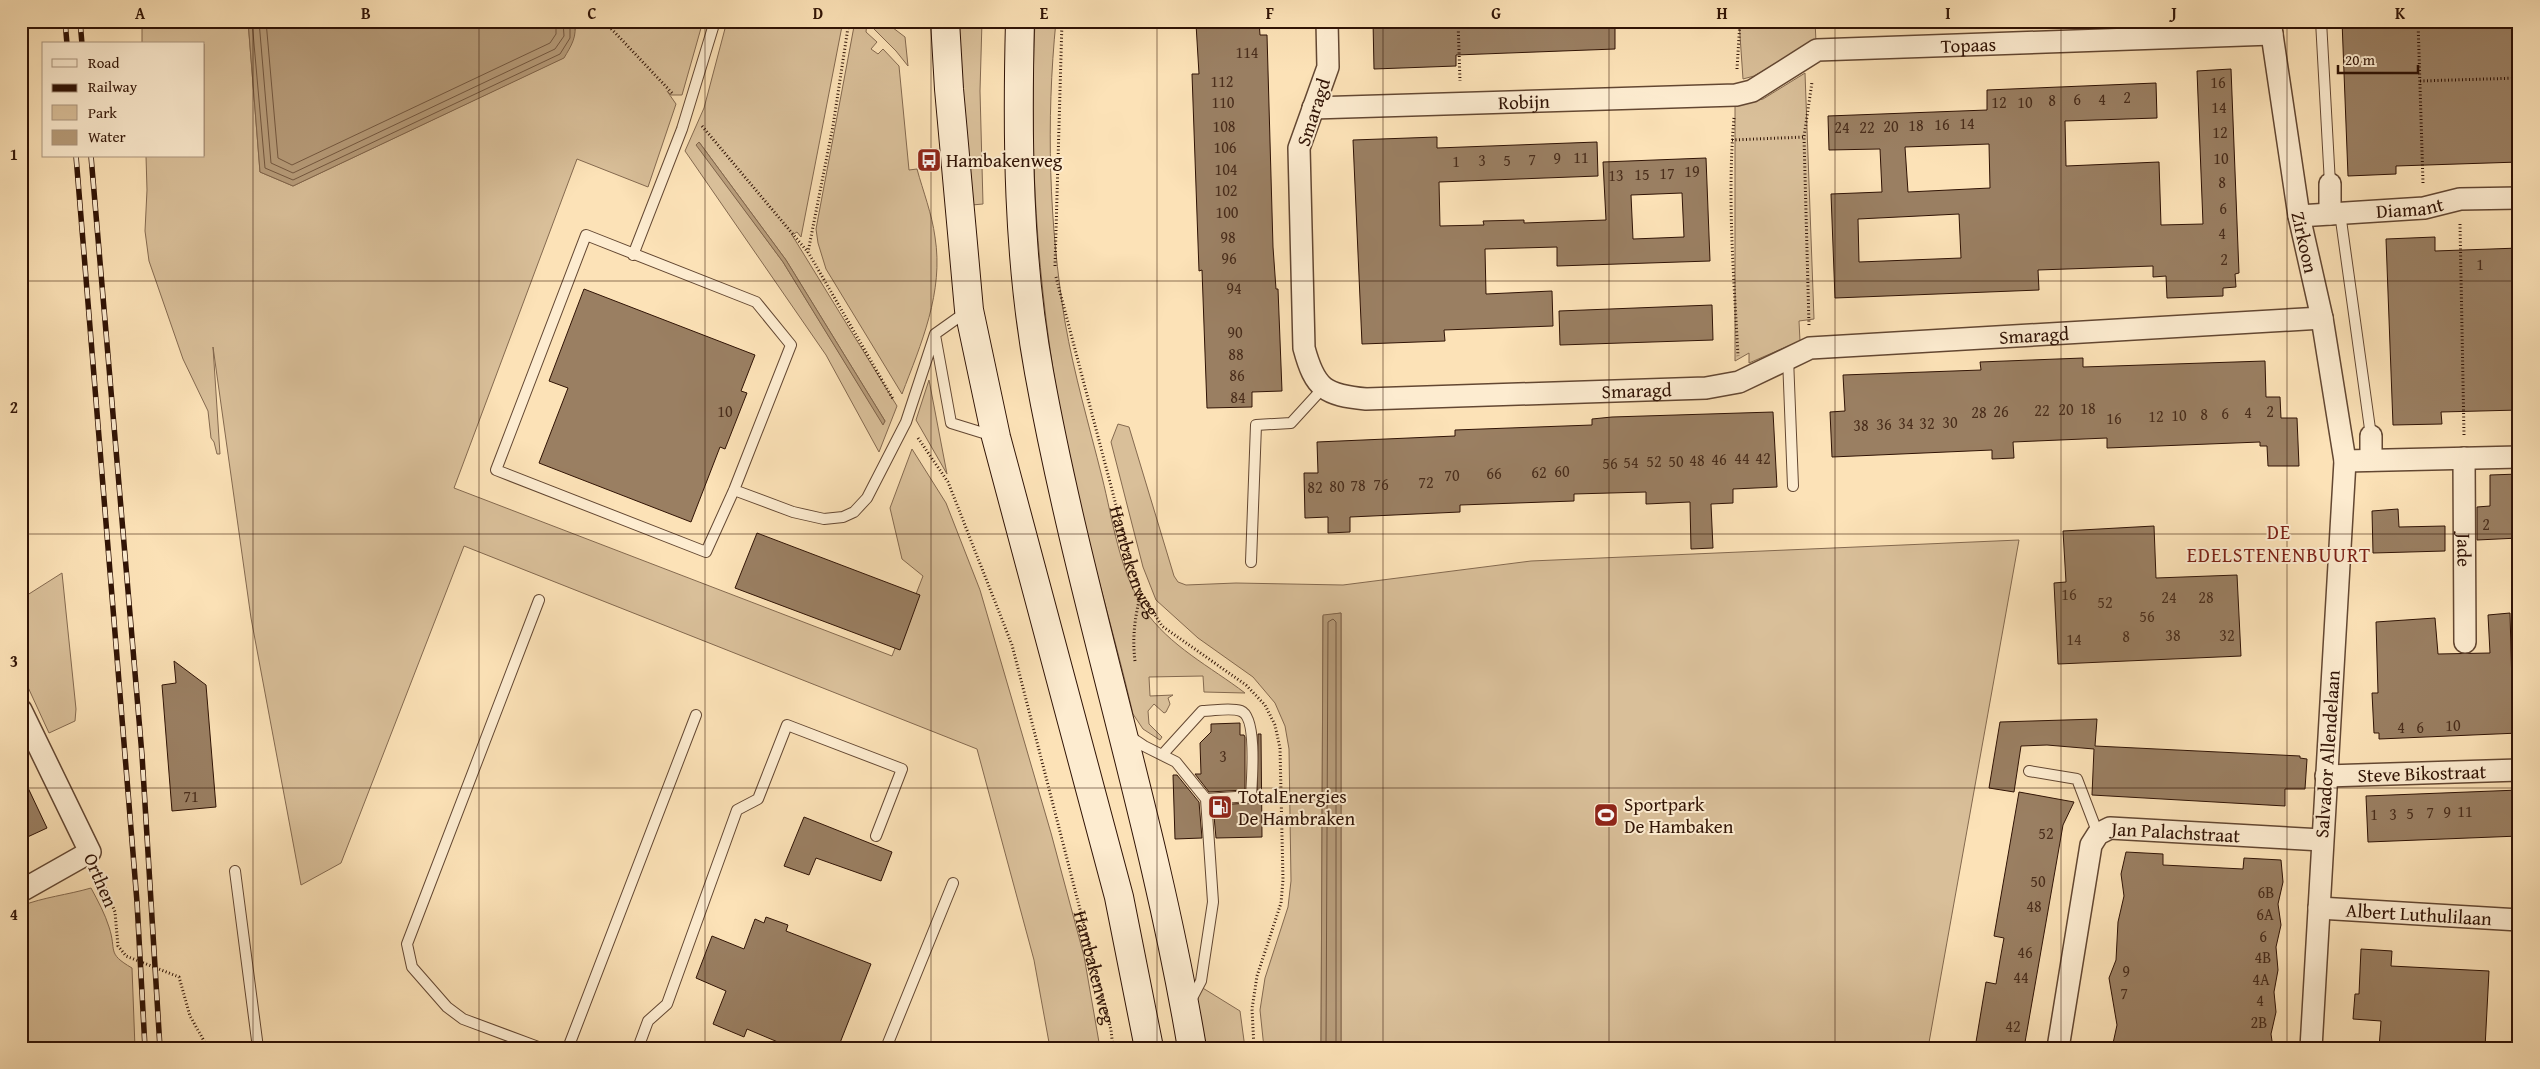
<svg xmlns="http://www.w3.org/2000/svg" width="2540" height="1069" font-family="'Gentium Book Plus',serif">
	<rect width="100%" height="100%" fill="#fce2b7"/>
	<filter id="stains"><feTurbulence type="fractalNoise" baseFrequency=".004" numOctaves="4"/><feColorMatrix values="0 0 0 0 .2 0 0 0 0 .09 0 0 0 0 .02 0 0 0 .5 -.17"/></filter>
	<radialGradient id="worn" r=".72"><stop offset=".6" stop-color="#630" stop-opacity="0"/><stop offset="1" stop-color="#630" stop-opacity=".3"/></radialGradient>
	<path fill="#d9bf99" stroke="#84694f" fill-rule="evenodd" d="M142 21H248L260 172 293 186 563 58 576 27 574 21H703L682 95H671L667 91 676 104 648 187 577 159 454 488 892 656 923 576 902 559 890 508 912 449 946 503 980 590 1051 833 1084 956 1100 1048H1050L1034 960 977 749 464 546 341 863 301 885 251 618 213 347 220 454H217L214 442 211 438 208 411 183 359 149 261 145 231 147 190 146 156H204V44H142Z
		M727 21H843L801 237 797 232 792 235 897 406 879 452 826 355 685 151 704 108ZM699 142 786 260 885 421 883 424 783 262 697 145Z
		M855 21H867L866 32 877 42 871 49 878 54 883 49 899 66 909 170 917 169C923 191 932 214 935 237 944 292 921 344 902 394L826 269 818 243 816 229Z
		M874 21H884L905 37 908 66 896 51 873 28Z
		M955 21H982L980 91 983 204 972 205Z
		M1035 21H1056C1046 121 1049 224 1065 322 1074 374 1089 425 1102 477 1113 521 1119 570 1144 609 1169 646 1211 667 1245 693L1204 692 1203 676 1149 677 1150 696 1173 695 1168 698 1170 704 1166 712 1164 713 1154 704 1148 711 1149 724 1162 737 1160 740 1143 729 1133 714C1113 628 1087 544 1069 457 1039 314 1028 168 1035 21Z
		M1739 21H1815L1816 42 1754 76 1743 79Z
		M1805 73 1814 319 1799 321 1800 341 1749 363V353L1735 361V105L1763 99Z
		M929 380 947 474 916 420Z
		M1118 424 1129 427 1174 576 1178 582 1186 585 1236 583 1343 585 1531 561 2019 540 1928 1048H1341V613L1323 616 1321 1048H1264L1260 1010 1265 978 1288 907 1291 881 1289 749 1285 726 1275 703 1253 677 1198 638 1156 600 1143 567 1111 442Z
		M62 573 76 709 75 721 49 733 21 672V599Z
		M91 888C98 901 105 914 109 927 117 951 106 953 132 968L135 1048H21V906C44 897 67 895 91 888Z
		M1193 982 1240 1011 1245 1048H1203Z"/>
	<path fill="#b79c7a" stroke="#81654b" d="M248 21H574C578 36 571 46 564 58L293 186 260 172Z
		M699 142 786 260 885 421 883 425 783 262 696 145Z
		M1341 613V1048H1321L1323 615Z"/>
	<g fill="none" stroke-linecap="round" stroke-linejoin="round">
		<path stroke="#745840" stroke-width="1" d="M252 21 265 168 293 180 560 54 570 38V21
			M259 21 271 163 293 173 555 49 564 36 563 21
			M266 21 278 158 292 165 550 43 556 34V21
			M1326 1048 1328 622 1333 619 1336 622V1048"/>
	</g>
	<path fill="#9a7f62" stroke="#301305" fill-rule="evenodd" d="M1215 21H1259L1260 35H1267L1273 247 1276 289H1278L1282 391 1252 392V407L1207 408 1202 270 1199 271 1192 74H1199L1196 24 1215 23Z
		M1373 21H1615V49L1456 55V66L1374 69Z
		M2342 21H2519V162L2396 166V174L2348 176Z
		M2231 69 2239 273 2235 274 2236 287 2223 288V296L2167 298 2166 276 2153 277V266L2038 270 2039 290 1835 298 1831 194 1882 192 1880 149 1829 150 1828 116 1987 110V90L2156 83 2157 118 2065 121 2066 166 2159 162 2161 225 2203 224 2197 71ZM1989 144 1990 188 1908 192 1905 147ZM1959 214 1961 258 1859 262 1858 219Z
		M1437 137V148L1597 142 1598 176 1439 182 1440 226 1484 225 1483 221 1524 220V223L1606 220 1603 162 1706 158 1710 261 1557 266V247L1485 249 1486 294 1552 291 1553 326 1444 330 1445 341 1362 344 1353 140ZM1682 193 1684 237 1633 239 1631 195Z
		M2435 237V251L2519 248V410L2441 412 2442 424 2393 425 2386 239Z
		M584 289 755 355 741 391 747 393 725 449 720 447 691 522 539 463 568 388 549 381Z
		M1712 305 1713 340 1560 345 1559 311Z
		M2083 358V367L2265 361 2266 397H2280L2281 418H2297L2299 466H2268L2267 446H2260V442L2107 448V438L2013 442 2014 458 1992 459V450L1832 457 1830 412 1845 411 1843 375 1981 370 1980 362Z
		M1773 412 1777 487 1733 489V503L1711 504 1713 548 1691 549 1690 502 1646 504V492L1574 494V501L1460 505V512L1350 517V532L1328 533V517L1305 518 1304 473H1318L1317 442 1455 436V430L1592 425V419L1612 417Z
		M2519 474V538L2477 540V507L2490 506V475Z
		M2398 509 2399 527 2445 526V551L2373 553 2372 511Z
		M2154 526 2156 578 2237 575 2241 656 2058 664 2054 583 2066 582 2063 531Z
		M757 533 920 595 900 650 735 588Z
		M2510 613 2512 687H2519V733L2379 739V733H2374L2372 693H2378L2376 622 2435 618 2438 654 2490 653 2488 615Z
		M174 661 206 685 216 807 172 811 162 685 176 683Z
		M2097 719 2095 746 2300 756V758L2307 759 2305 789H2285V806L2092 795 2094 749 2047 745 2021 746 2014 792 1989 788 2000 722Z
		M1240 723V735H1244L1245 737V790L1209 792 1195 774H1201L1200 743 1211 732V724Z
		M1258 734H1261L1262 837 1216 838 1213 805 1251 803 1257 799Z
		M21 773 47 828 21 840Z
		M1173 775H1177L1199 802 1202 838 1175 839Z
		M2519 790V836L2368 842 2366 796Z
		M2019 792 2074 802 2063 825 2024 1048H1975L1986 982 1996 984 2000 960 2004 938 1994 936Z
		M804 817 892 852 881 881 816 858 809 875 784 866Z
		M2126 852 2163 854V865L2243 869 2244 858 2281 860 2283 882 2278 904 2281 925 2276 947 2278 970 2274 992 2276 1012 2271 1034 2273 1048H2112L2117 1025 2109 978 2116 960 2118 922 2124 896 2121 874Z
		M766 917 788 925 786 931 871 964 838 1048H792L747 1029 744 1037 713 1024 726 991 696 978 712 936 744 949 755 919 764 923Z
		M2361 949 2392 951 2391 966 2489 971 2485 1048H2379L2381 1021 2353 1019 2355 994H2359Z"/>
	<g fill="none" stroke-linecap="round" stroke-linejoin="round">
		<defs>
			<path id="lane" d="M2321 21 2330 184
				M2340 213 2371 436
				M586 235 756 302 791 345 734 490 706 552 496 470Z
				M633 255 682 129 715 21
				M935 335 951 423 993 436
				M1788 358 1793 486
				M734 490 793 512 824 519 843 517 854 512 867 498 906 422 935 334 966 312
				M1251 562 1256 425 1291 423 1323 388
				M539 600 407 944 412 967 447 1007 463 1019 541 1048
				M1129 736 1144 746 1176 762 1206 799 1213 902 1201 981 1190 1002
				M1162 755 1202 711C1214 711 1230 707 1241 711 1257 717 1252 779 1251 796L1206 799
				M2029 771 2077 779 2098 834
				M235 871 258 1048
				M568 1048 696 715
				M638 1048 648 1021 667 1004 737 810 758 799 787 725 902 769 876 836
				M886 1048 953 883"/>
			<g id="street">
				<path id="s3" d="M1327 21 1328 67 1299 148 1304 348C1315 389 1325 395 1366 399L1706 388 1739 382 1810 348 2322 318"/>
				<path id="s4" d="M2270 21 2299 216 2322 318 2345 461 2311 1048"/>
				<path id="s5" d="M1313 108 1736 95 1752 91 1817 50 2272 34"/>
				<path d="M2330 214V184"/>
				<path id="s6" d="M2299 216 2424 208 2460 199 2519 198"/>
				<path d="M2371 436V460"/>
				<path id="s7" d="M2464 458 2465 642"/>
				<path d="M2345 461 2519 457"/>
				<path d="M21 710 90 852 21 891"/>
				<path id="s8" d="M2326 776 2519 770"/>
				<path id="s9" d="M2319 908 2519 920"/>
				<path id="s10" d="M2058 1048 2091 845 2098 834 2110 828 2322 840"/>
			</g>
			<path id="secondary" d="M945 21 949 89 969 310 996 437 1119 897 1149 1048
				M1020 21C1017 137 1018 257 1039 372 1080 599 1154 820 1192 1048"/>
		</defs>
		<use href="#lane" stroke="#634732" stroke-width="12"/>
		<use href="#street" stroke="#634732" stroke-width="24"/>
		<use href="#secondary" stroke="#301305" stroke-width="30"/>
		<g stroke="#301305" stroke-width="3" stroke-dasharray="1 2.5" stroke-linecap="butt">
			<path d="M604 21 673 94"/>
			<path d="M849 21 833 126 808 252 893 399"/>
			<path d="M1458 21 1460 81"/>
			<path d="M2418 21 2423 183"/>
			<path d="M1737 69 1740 21"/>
			<path d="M2420 81 2519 78"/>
			<path d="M1734 118C1727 197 1734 278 1738 356"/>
			<path d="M702 126 807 251"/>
			<path d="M1732 140 1804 137"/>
			<path d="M2460 224 2464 435"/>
			<path d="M1055 266 1062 21"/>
			<path id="s1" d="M1056 277 1132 566 1141 593 1162 626 1246 685 1265 705 1275 725 1280 748 1283 880 1281 903 1257 976 1252 1009 1254 1048"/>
			<path d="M1809 325 1804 137 1812 82"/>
			<path id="s2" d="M918 438 948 482 1012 645 1111 1030 1113 1048"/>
			<path d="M1135 661C1132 637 1135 616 1141 593"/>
			<path d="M1270 796H1282"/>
			<path d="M100 875 115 912 118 946 126 956 179 977 190 1016 208 1048"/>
		</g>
		<use href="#lane" stroke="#fdecd0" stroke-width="10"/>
		<use href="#street" stroke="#fdecd0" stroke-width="21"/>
		<use href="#secondary" stroke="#fdecd0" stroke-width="28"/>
		<defs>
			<path id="rail" d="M65 21 67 44
				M80 21 82 44
				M76 156 137 902 145 1048
				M91 156 142 755 160 1048"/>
		</defs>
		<use href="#rail" stroke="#301305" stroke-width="5.5"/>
		<use href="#rail" stroke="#fdecd0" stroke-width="4" stroke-dasharray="11" stroke-linecap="butt"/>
	</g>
	<path fill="none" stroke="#301305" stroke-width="1" stroke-opacity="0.55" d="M253 21V1048M479 21V1048M705 21V1048M931 21V1048M1157 21V1048M1383 21V1048M1609 21V1048M1835 21V1048M2061 21V1048M2287 21V1048M21 281H2519M21 534H2519M21 788H2519"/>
	<defs>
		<symbol id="bus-square" viewBox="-11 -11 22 22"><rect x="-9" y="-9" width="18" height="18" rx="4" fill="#8f2418" stroke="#fdecd0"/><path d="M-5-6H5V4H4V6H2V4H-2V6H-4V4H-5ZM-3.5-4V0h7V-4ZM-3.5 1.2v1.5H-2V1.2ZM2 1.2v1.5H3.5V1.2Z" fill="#fff"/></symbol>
		<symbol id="fuel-square" viewBox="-11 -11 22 22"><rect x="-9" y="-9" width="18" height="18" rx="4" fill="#8f2418" stroke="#fdecd0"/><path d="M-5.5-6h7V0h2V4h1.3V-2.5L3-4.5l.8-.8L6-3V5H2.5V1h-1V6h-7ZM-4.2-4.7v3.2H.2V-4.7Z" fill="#fff"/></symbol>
		<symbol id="stadium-square" viewBox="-11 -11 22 22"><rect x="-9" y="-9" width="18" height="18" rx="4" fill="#8f2418" stroke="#fdecd0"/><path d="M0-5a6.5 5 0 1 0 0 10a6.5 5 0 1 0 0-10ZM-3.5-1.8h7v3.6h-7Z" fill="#fff"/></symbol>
	</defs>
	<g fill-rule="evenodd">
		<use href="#bus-square" x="915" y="146" width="28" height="28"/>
		<use href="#fuel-square" x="1206" y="793" width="28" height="28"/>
		<use href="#stadium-square" x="1592" y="801" width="28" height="28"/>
	</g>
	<g text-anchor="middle" stroke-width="4" stroke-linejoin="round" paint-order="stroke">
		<g font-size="16" fill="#4a2e1c">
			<text x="1247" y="58">114</text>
			<text x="1222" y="87">112</text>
			<text x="2218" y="88">16</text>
			<text x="2127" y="103">2</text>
			<text x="2077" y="105">6</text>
			<text x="2102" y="105">4</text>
			<text x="2052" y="106">8</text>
			<text x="1223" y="108">110</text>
			<text x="1999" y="108">12</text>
			<text x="2025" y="108">10</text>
			<text x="2219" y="113">14</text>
			<text x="1967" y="129">14</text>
			<text x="1942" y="130">16</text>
			<text x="1916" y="131">18</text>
			<text x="1224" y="132">108</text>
			<text x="1891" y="132">20</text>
			<text x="1842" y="133">24</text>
			<text x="1867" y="133">22</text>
			<text x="2220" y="138">12</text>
			<text x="1225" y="153">106</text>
			<text x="1581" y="163">11</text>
			<text x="1557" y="164">9</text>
			<text x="2221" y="164">10</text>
			<text x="1532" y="165">7</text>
			<text x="1482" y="166">3</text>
			<text x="1507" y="166">5</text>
			<text x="1456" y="167">1</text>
			<text x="1226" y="175">104</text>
			<text x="1692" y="177">19</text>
			<text x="1667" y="179">17</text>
			<text x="1642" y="180">15</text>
			<text x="1616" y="181">13</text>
			<text x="2222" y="188">8</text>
			<text x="1226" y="196">102</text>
			<text x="2223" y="214">6</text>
			<text x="1227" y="218">100</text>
			<text x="2222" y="239">4</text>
			<text x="1228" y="243">98</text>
			<text x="1229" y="264">96</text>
			<text x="2224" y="265">2</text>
			<text x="2480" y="270">1</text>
			<text x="1234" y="294">94</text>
			<text x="1235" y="338">90</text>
			<text x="1236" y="360">88</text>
			<text x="1237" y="381">86</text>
			<text x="1238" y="403">84</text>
			<text x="2088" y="414">18</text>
			<text x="2066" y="415">20</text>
			<text x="2042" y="416">22</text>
			<text x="725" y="417">10</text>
			<text x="2001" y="417">26</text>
			<text x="2270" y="417">2</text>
			<text x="1979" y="418">28</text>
			<text x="2248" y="418">4</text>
			<text x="2225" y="419">6</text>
			<text x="2204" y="420">8</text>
			<text x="2179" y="421">10</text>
			<text x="2156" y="422">12</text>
			<text x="2114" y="424">16</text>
			<text x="1950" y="428">30</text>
			<text x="1906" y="429">34</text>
			<text x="1927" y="429">32</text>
			<text x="1884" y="430">36</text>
			<text x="1861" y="431">38</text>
			<text x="1742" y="464">44</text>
			<text x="1763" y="464">42</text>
			<text x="1719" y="465">46</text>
			<text x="1697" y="466">48</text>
			<text x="1654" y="467">52</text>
			<text x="1676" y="467">50</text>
			<text x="1631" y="468">54</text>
			<text x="1610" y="469">56</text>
			<text x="1562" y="477">60</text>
			<text x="1539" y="478">62</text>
			<text x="1494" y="479">66</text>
			<text x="1452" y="481">70</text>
			<text x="1426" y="488">72</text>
			<text x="1381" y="490">76</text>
			<text x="1358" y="491">78</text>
			<text x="1337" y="492">80</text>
			<text x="1315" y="493">82</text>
			<text x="2486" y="530">2</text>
			<text x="2069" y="600">16</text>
			<text x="2169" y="603">24</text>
			<text x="2206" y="603">28</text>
			<text x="2105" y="608">52</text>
			<text x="2147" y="622">56</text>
			<text x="2173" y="641">38</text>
			<text x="2227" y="641">32</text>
			<text x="2126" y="642">8</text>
			<text x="2074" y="645">14</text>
			<text x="2453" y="731">10</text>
			<text x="2401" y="733">4</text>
			<text x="2420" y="733">6</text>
			<text x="1223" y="762">3</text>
			<text x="191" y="802">71</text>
			<text x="2465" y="817">11</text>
			<text x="2430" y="818">7</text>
			<text x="2447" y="818">9</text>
			<text x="2410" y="819">5</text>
			<text x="2374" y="820">1</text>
			<text x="2393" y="820">3</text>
			<text x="2046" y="839">52</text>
			<text x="2038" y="887">50</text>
			<text x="2266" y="898">6B</text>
			<text x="2034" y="912">48</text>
			<text x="2265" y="920">6A</text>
			<text x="2263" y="942">6</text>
			<text x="2025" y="958">46</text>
			<text x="2263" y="963">4B</text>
			<text x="2126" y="977">9</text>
			<text x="2021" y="983">44</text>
			<text x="2261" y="985">4A</text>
			<text x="2124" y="999">7</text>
			<text x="2260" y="1006">4</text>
			<text x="2259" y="1028">2B</text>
			<text x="2013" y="1032">42</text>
		</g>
		<g font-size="19" fill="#301305" stroke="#fdecd0">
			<text dy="7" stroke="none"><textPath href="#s5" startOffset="668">Topaas</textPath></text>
			<text dy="7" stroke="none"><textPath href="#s5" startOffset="211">Robijn</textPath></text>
			<text transform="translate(1313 112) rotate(-72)" y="7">Smaragd</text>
			<text dy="7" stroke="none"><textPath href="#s6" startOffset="111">Diamant</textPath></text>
			<text dy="7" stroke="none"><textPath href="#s4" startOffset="224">Zirkoon</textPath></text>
			<text dy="7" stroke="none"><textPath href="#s3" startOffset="1098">Smaragd</textPath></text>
			<text dy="7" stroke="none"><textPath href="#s3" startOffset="692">Smaragd</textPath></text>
			<text dy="7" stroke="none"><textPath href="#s7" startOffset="92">Jade</textPath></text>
			<text dy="7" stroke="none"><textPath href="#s1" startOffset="295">Hambakenweg</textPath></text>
			<text transform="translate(2327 754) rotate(-86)" y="7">Salvador Allendelaan</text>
			<text dy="7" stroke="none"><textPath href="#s8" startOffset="96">Steve Bikostraat</textPath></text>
			<text dy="7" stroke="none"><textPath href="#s10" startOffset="298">Jan Palachstraat</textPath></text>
			<text transform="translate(101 880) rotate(67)" y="7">Orthen</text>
			<text dy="7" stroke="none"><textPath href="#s9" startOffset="100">Albert Luthulilaan</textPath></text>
			<text dy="7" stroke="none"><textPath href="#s2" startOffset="561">Hambakenweg</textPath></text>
		</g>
		<g font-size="19" fill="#301305" stroke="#fdecd0" text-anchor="start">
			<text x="946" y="167">Hambakenweg</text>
			<text x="1238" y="803">TotalEnergies<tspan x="1238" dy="22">De Hambraken</tspan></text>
			<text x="1624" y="811">Sportpark<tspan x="1624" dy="22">De Hambaken</tspan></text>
		</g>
		<g font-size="20" letter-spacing="1" fill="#7a1f14" stroke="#fdecd0">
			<text x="2279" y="539">DE<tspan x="2279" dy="23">EDELSTENENBUURT</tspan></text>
		</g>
	</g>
	<rect width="2540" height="1069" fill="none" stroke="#fce2b7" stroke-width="55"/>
	<rect x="42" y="42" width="162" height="115" fill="#fdecd0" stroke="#ab957f"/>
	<rect x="52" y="59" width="25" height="8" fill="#fdecd0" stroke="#ab957f"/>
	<text x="88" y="68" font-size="15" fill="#301305">Road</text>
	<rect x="52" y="84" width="25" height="8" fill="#301305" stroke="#ab957f"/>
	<text x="88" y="92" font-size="15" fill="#301305">Railway</text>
	<rect x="52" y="105" width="25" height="15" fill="#d9bf99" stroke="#ab957f"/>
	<text x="88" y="118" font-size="15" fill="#301305">Park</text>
	<rect x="52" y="130" width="25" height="15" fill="#b79c7a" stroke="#ab957f"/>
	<text x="88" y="142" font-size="15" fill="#301305">Water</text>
	<path d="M2338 65v8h80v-8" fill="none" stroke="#301305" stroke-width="2.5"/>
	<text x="2345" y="65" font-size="15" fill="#301305" stroke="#fdecd0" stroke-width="4" paint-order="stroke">20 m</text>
	<rect x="28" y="28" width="2484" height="1014" fill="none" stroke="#301305" stroke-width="2"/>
	<g font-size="16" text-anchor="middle" font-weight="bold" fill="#301305">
		<text x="140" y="19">A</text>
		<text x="366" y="19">B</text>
		<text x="592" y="19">C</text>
		<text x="818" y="19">D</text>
		<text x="1044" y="19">E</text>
		<text x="1270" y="19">F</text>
		<text x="1496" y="19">G</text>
		<text x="1722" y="19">H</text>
		<text x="1948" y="19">I</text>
		<text x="2174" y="19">J</text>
		<text x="2400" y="19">K</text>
		<text x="14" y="160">1</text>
		<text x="14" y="413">2</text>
		<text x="14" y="667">3</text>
		<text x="14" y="920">4</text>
	</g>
	<rect width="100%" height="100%" filter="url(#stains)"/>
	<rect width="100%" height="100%" fill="url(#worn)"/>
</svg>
